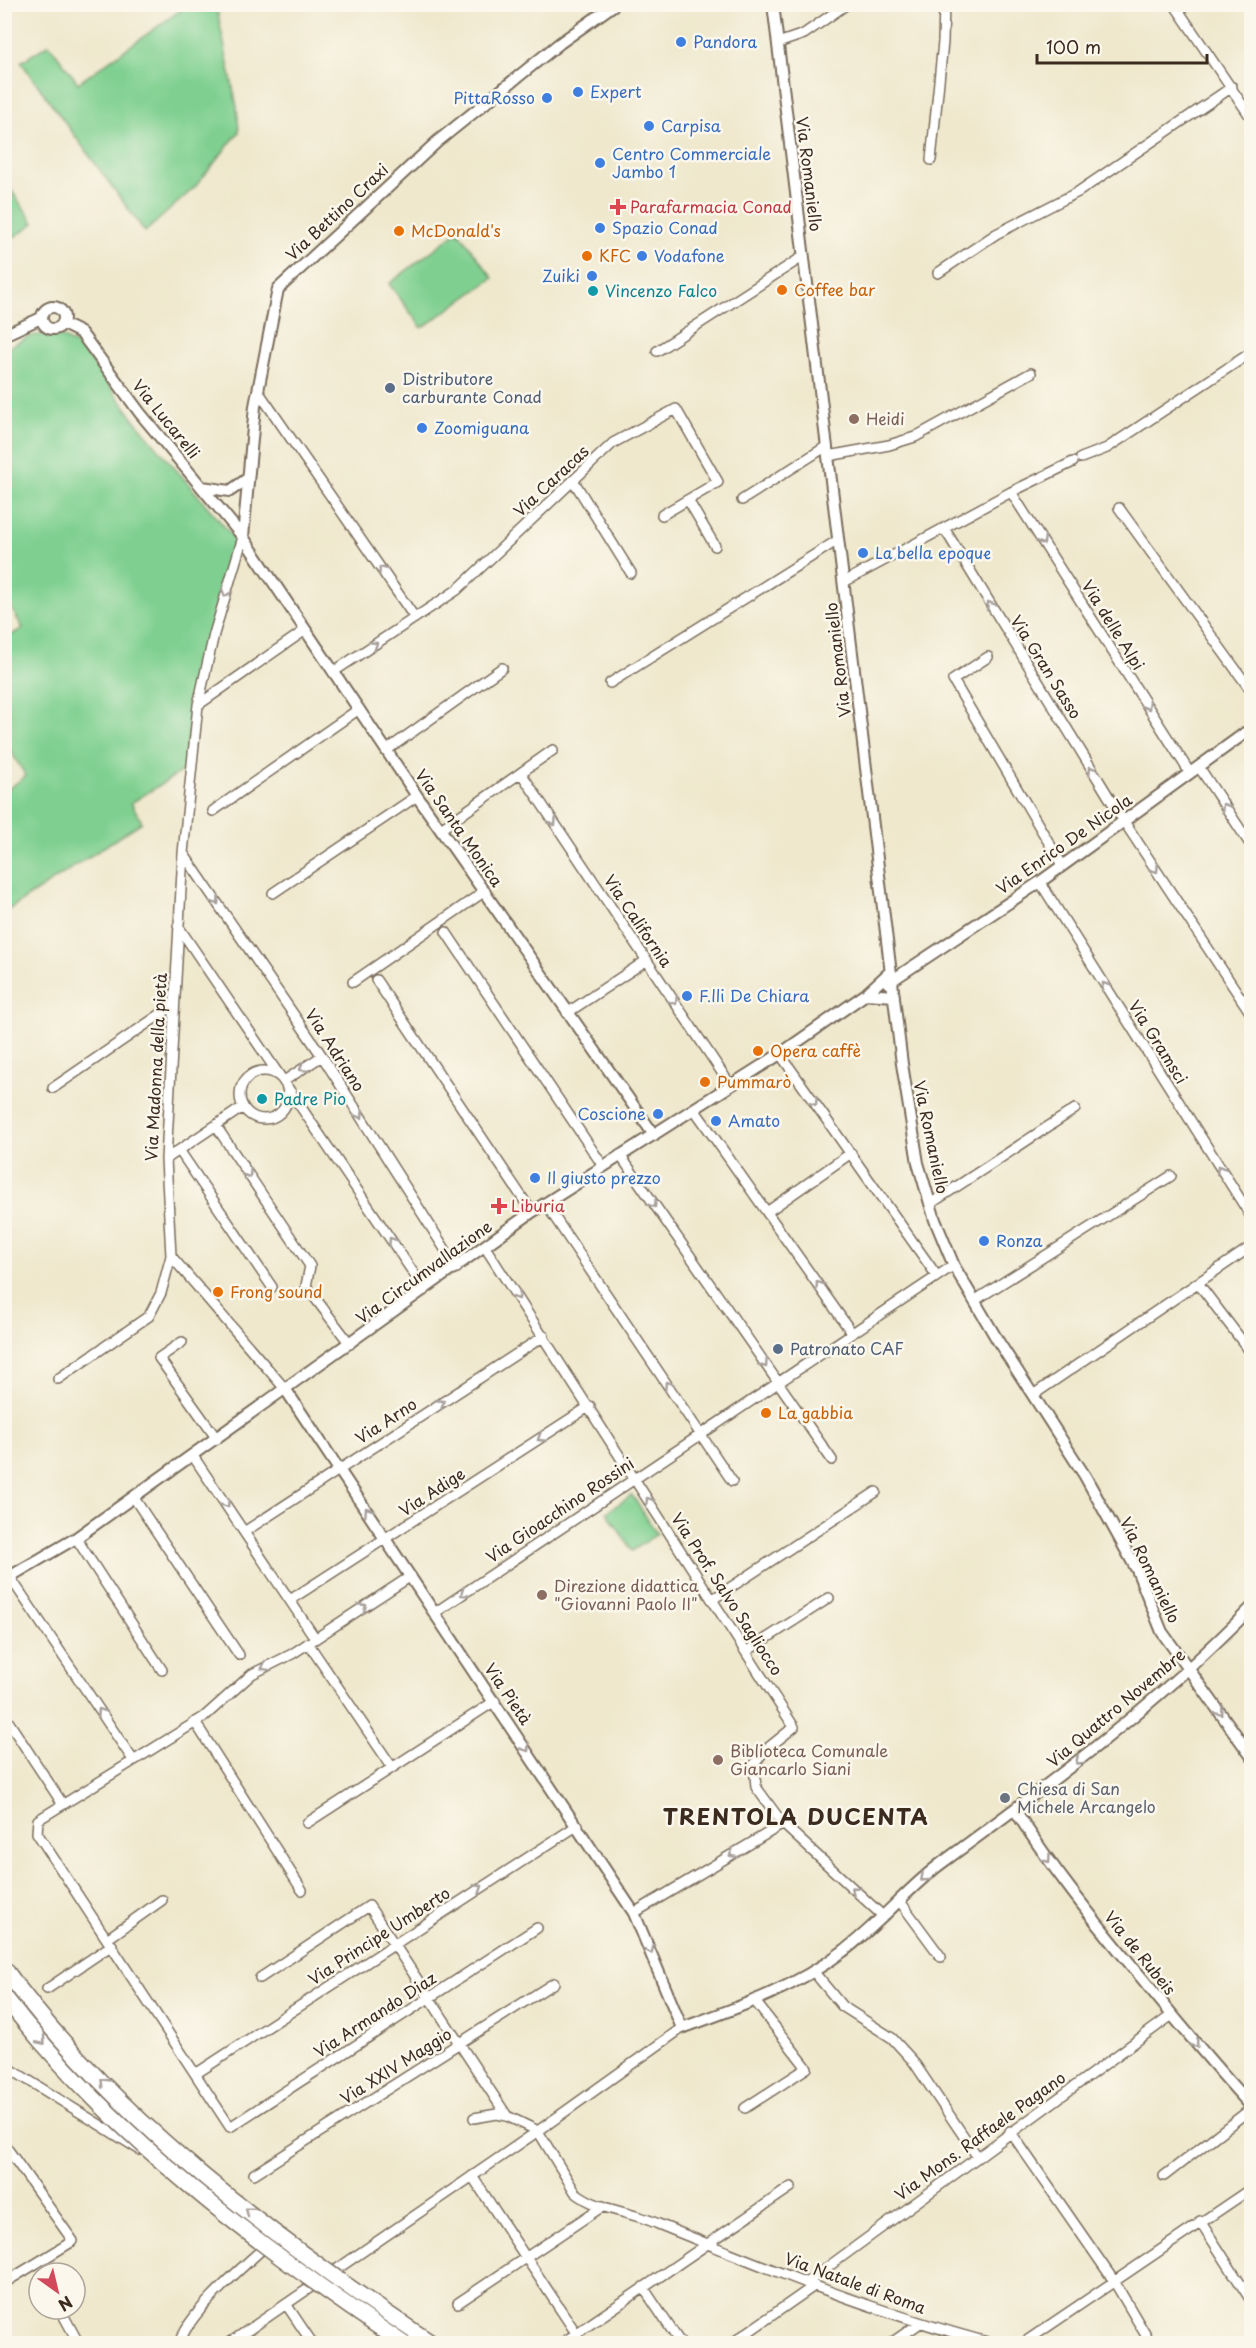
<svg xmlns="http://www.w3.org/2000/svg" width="1256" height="2348" font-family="'Playpen Sans',sans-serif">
	<rect width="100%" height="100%" fill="#fbf7ec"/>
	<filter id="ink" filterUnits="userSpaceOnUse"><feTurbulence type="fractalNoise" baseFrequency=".0167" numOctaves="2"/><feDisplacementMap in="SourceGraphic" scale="12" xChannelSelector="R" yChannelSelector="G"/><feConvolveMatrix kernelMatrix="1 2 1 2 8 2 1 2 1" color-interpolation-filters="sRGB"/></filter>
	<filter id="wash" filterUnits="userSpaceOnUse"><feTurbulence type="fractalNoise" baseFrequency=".008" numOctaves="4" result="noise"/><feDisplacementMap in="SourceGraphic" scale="24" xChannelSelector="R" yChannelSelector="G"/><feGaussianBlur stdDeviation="1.35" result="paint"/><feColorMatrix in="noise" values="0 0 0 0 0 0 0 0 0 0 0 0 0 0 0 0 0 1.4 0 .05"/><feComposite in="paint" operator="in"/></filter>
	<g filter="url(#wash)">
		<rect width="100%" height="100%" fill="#efe8cd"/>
		<path fill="#7fd090" stroke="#5d7d57" stroke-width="1.5" d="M188 5H216L237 107 239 132 195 187 145 232 21 62 49 44 78 83Z
			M4 180 34 223 9 241 5 235Z
			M458 231 493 278 422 328 389 284Z
			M47 334 62 337 82 348 136 422 235 539 198 675 184 770 131 803 142 822 5 912V791L26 776 5 742V639L23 628 5 598V349L30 336Z
			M632 1495 657 1534 632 1551 607 1512Z"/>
	</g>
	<g filter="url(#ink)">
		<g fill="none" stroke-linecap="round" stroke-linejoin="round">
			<defs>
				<path id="minor" d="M1174 4 1252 119
					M778 43 804 34 847 4
					M931 160 943 42 944 4
					M938 273 996 234 1078 192 1232 87
					M657 351 804 256
					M258 391 415 618
					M828 456 889 445 915 437 1031 373
					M1081 458 1107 448 1252 352
					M573 480 631 573
					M1011 492 1190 773
					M688 500 715 546
					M742 500 827 446
					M1119 508 1252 692
					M944 528 1123 820 1252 1015
					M243 537 214 634 198 705 183 853 166 1159 171 1256 286 1390
					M844 582 1011 492 1073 462
					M988 657 953 680 1062 865
					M333 672 457 590 613 443 676 409 718 482 662 515
					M610 683 838 540
					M198 705 304 631
					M387 750 502 668
					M1199 767 1252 847
					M521 773 731 1086
					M213 811 359 709
					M441 829 553 750
					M183 853 322 1056 457 1268
					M1040 882 1252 1218
					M273 893 417 796
					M178 926 425 1290
					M446 932 603 1166
					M376 980 532 1212
					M353 982 485 891
					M567 1013 647 960
					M780 1054 937 1276
					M240 1095a24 24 0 1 1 48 0a24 24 0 1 1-48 0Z
					M284 1081 322 1056
					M53 1088 174 1005
					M694 1109 852 1333
					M216 1126 310 1266 306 1286 350 1344
					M179 1150 272 1287
					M620 1155 832 1460
					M166 1159 243 1107
					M545 1203 732 1481
					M930 1204 1075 1109
					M767 1212 851 1153
					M485 1247 794 1727 763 1752 754 1765 756 1787 783 1824 884 1917
					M1198 1283 1252 1354
					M974 1301 1171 1176
					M182 1342 159 1358 217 1439
					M58 1379 149 1316 161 1293 171 1256
					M1033 1395 1252 1246
					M193 1456 315 1638
					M134 1498 239 1655
					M244 1532 544 1336
					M76 1538 162 1670
					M411 1576 292 1654 252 1674 204 1717 38 1820 37 1833 230 2127 537 1928
					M10 1577 133 1760
					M713 1599 876 1492
					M290 1600 590 1406
					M436 1612 954 1265
					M308 1643 392 1767
					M747 1651 829 1598
					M4 1715 60 1800
					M195 1722 302 1890
					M307 1823 495 1701
					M899 1900 941 1957
					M634 1913 783 1824
					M107 1939 162 1900
					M813 1971 842 2006 892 2038 913 2061 977 2156
					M260 1978 369 1906 507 2116 538 2131
					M47 1989 112 1945
					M4 2065 140 2150
					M197 2073 578 1825
					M745 2108 807 2068 754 2000
					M474 2118 497 2114 507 2116
					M538 2131 575 2192C595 2209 626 2211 651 2221 764 2267 876 2313 995 2344
					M1010 2131 1114 2281 1151 2344
					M4 2144 73 2241 4 2283
					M254 2174 554 1983
					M472 2176 576 2333
					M1164 2176 1252 2108
					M1200 2221 1252 2302
					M286 2252 417 2344
					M806 2283 1172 2015
					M643 2287 681 2344
					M458 2303 603 2206
					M286 2304 313 2344
					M60 2309 79 2344
					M179 2344C188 2313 244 2266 269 2243
					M228 2344 538 2131 682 2028
					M561 2344 791 2187
					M731 2344 814 2286
					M890 2344 920 2323
					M1022 2344 1252 2188"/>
				<path id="tertiary" d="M773 4 902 1064 918 1163 935 1220 954 1266 998 1341 1085 1476 1137 1570 1162 1632 1252 1757
					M42 318a11 11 0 1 1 22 0a11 11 0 1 1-22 0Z
					M63 324 81 333 140 413 243 537 417 796 654 1135
					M4 335 41 318
					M202 487 230 491 247 479
					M243 537 255 406 278 289 438 141 560 43 615 4
					M888 983 1040 882 1252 728
					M866 994 894 996
					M286 1390 634 1913 682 2028C737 2008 795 1988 842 1952 879 1925 907 1888 943 1862 1051 1783 1159 1703 1252 1607
					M4 1580 76 1538 532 1212 780 1054 866 994 890 972
					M1015 1810C1051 1867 1093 1919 1136 1971 1174 2017 1211 2063 1252 2107"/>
			</defs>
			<use href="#minor" stroke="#7a6c5b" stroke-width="12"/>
			<use href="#tertiary" stroke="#7a6c5b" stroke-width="14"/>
			<use href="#minor" stroke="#fff" stroke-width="9"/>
			<use href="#tertiary" stroke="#fff" stroke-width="10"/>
			<defs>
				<path id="trunk-bridge" d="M4 1968C111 2117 281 2244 433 2344
					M4 1996C109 2134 261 2248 404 2344"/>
			</defs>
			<use href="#trunk-bridge" stroke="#7a6c5b" stroke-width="18" stroke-linecap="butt"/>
			<use href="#trunk-bridge" stroke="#fff" stroke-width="15"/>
		</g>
		<defs><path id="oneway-chevron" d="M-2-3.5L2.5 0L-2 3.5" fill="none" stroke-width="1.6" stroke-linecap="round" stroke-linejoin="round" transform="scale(1.5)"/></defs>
		<g stroke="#a79f9a">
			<use href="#oneway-chevron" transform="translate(1042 541) rotate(58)"/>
			<use href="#oneway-chevron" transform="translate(382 570) rotate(-125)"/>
			<use href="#oneway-chevron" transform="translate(226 593) rotate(107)"/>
			<use href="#oneway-chevron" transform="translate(990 605) rotate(-121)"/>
			<use href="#oneway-chevron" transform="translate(374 645) rotate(-33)"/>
			<use href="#oneway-chevron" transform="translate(1147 706) rotate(58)"/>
			<use href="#oneway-chevron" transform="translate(1092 770) rotate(-122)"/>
			<use href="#oneway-chevron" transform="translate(1225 807) rotate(-123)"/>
			<use href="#oneway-chevron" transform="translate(553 822) rotate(56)"/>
			<use href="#oneway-chevron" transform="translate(1155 869) rotate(57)"/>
			<use href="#oneway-chevron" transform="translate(216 901) rotate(56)"/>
			<use href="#oneway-chevron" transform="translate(1105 986) rotate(-122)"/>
			<use href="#oneway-chevron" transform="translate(674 1001) rotate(56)"/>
			<use href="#oneway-chevron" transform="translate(303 1068) rotate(146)"/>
			<use href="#oneway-chevron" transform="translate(814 1102) rotate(55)"/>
			<use href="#oneway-chevron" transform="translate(360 1115) rotate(57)"/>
			<use href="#oneway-chevron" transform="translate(1220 1169) rotate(-122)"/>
			<use href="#oneway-chevron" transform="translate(248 1174) rotate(56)"/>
			<use href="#oneway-chevron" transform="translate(653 1204) rotate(56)"/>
			<use href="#oneway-chevron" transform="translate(392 1241) rotate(-124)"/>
			<use href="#oneway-chevron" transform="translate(819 1285) rotate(-125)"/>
			<use href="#oneway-chevron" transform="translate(517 1296) rotate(57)"/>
			<use href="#oneway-chevron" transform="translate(764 1364) rotate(56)"/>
			<use href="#oneway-chevron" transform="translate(668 1385) rotate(-124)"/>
			<use href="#oneway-chevron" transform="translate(441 1403) rotate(-33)"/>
			<use href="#oneway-chevron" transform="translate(541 1438) rotate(147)"/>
			<use href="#oneway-chevron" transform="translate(649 1501) rotate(-123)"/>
			<use href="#oneway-chevron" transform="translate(226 1504) rotate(56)"/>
			<use href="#oneway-chevron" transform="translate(368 1511) rotate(-124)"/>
			<use href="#oneway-chevron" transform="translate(464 1593) rotate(146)"/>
			<use href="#oneway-chevron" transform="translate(363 1607) rotate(-33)"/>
			<use href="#oneway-chevron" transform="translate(265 1667) rotate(151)"/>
			<use href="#oneway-chevron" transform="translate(101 1712) rotate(-124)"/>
			<use href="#oneway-chevron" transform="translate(1220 1712) rotate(52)"/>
			<use href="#oneway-chevron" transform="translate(526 1748) rotate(56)"/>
			<use href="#oneway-chevron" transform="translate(1079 1761) rotate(139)"/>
			<use href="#oneway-chevron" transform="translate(733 1854) rotate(149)"/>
			<use href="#oneway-chevron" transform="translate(1047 1859) rotate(54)"/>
			<use href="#oneway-chevron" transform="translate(924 1878) rotate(138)"/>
			<use href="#oneway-chevron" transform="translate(479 1888) rotate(-33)"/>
			<use href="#oneway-chevron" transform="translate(855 1890) rotate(-138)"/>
			<use href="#oneway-chevron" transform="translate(650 1950) rotate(67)"/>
			<use href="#oneway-chevron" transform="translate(42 2041) rotate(49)"/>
			<use href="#oneway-chevron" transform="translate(1195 2044) rotate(51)"/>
			<use href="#oneway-chevron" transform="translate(104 2082) rotate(-134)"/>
			<use href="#oneway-chevron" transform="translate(249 2211) rotate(-143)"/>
		</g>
	</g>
	<g fill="#3f7fe0" stroke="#fbf7ec" stroke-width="2">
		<circle cx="681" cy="42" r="6"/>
		<circle cx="578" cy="92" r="6"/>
		<circle cx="547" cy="98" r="6"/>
		<circle cx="649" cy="126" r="6"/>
		<circle cx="600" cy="163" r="6"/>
		<circle cx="600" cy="228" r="6"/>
		<circle cx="642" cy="256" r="6"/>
		<circle cx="592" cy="276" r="6"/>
		<circle cx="422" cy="428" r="6"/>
		<circle cx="863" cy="553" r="6"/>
		<circle cx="687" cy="996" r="6"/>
		<circle cx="658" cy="1114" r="6"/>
		<circle cx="716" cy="1121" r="6"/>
		<circle cx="535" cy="1178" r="6"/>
		<circle cx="984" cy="1241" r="6"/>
	</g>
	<g fill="#e0444e" stroke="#fbf7ec" stroke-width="2">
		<path d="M615 198h6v6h6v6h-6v6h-6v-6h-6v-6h6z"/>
		<path d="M496 1197h6v6h6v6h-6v6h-6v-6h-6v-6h6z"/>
	</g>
	<g fill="#e8710a" stroke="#fbf7ec" stroke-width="2">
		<circle cx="399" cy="231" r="6"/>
		<circle cx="587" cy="256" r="6"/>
		<circle cx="782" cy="290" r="6"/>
		<circle cx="758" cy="1051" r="6"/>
		<circle cx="705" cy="1082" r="6"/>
		<circle cx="218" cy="1292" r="6"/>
		<circle cx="766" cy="1413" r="6"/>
	</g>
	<g fill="#0f9aa8" stroke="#fbf7ec" stroke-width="2">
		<circle cx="593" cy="291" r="6"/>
		<circle cx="262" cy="1099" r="6"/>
	</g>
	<g fill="#5c6f8a" stroke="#fbf7ec" stroke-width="2">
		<circle cx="390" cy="388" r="6"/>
		<circle cx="778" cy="1349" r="6"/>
	</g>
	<g fill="#8d6e63" stroke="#fbf7ec" stroke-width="2">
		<circle cx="854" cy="419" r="6"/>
		<circle cx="542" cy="1595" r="6"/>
		<circle cx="718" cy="1760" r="6"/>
	</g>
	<circle fill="#6b7280" stroke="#fbf7ec" stroke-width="2" cx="1005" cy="1798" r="6"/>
	<g text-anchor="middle" stroke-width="5" stroke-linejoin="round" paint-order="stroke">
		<g font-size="16" fill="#366cbe" stroke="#fbf7ec" text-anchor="start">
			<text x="693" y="48">Pandora</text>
			<text x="590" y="98">Expert</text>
			<text x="535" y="104" text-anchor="end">PittaRosso</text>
			<text x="661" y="132">Carpisa</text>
			<text x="612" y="160">Centro Commerciale<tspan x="612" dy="18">Jambo 1</tspan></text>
			<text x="612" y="234">Spazio Conad</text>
			<text x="654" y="262">Vodafone</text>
			<text x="580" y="282" text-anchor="end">Zuiki</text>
			<text x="434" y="434">Zoomiguana</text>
			<text x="875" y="559">La bella epoque</text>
			<text x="699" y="1002">F.lli De Chiara</text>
			<text x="646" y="1120" text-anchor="end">Coscione</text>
			<text x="728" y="1127">Amato</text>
			<text x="547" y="1184">Il giusto prezzo</text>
			<text x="996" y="1247">Ronza</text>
		</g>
		<g font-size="16" fill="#3b2a1e" stroke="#fbf7ec">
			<text transform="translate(809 174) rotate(83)" y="6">Via Romaniello</text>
			<text transform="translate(337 212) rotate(-43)" y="6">Via Bettino Craxi</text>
			<text transform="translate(166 419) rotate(51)" y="6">Via Lucarelli</text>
			<text transform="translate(551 481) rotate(-43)" y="6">Via Caracas</text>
			<text transform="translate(1113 625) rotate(58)" y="6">Via delle Alpi</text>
			<text transform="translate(838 660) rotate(-97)" y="6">Via Romaniello</text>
			<text transform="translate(1046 667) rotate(58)" y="6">Via Gran Sasso</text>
			<text transform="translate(459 828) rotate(55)" y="6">Via Santa Monica</text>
			<text transform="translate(1064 844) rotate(-35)" y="6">Via Enrico De Nicola</text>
			<text transform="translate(638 921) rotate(56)" y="6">Via California</text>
			<text transform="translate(1158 1042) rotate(58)" y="6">Via Gramsci</text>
			<text transform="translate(335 1050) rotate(57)" y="6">Via Adriano</text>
			<text transform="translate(156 1067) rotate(-87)" y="6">Via Madonna della pietà</text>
			<text transform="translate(931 1137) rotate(78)" y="6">Via Romaniello</text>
			<text transform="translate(424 1272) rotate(-36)" y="6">Via Circumvallazione</text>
			<text transform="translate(386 1421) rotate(-33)" y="6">Via Arno</text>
			<text transform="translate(432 1492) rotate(-33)" y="6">Via Adige</text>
			<text transform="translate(560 1510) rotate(-34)" y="6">Via Gioacchino Rossini</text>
			<text transform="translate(1150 1570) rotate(64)" y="6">Via Romaniello</text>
			<text transform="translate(727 1594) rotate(57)" y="6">Via Prof. Salvo Sagliocco</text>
			<text transform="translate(508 1694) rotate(56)" y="6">Via Pietà</text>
			<text transform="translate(1116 1708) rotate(-40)" y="6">Via Quattro Novembre</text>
			<text transform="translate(379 1936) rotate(-33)" y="6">Via Principe Umberto</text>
			<text transform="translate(1140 1953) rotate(51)" y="6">Via de Rubeis</text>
			<text transform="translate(375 2015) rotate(-33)" y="6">Via Armando Diaz</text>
			<text transform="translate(396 2066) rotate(-32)" y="6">Via XXIV Maggio</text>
			<text transform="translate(980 2136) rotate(-36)" y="6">Via Mons. Raffaele Pagano</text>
			<text transform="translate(855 2283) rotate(20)" y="6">Via Natale di Roma</text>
		</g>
		<g font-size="16" fill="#be3a42" stroke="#fbf7ec" text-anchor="start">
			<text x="630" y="213">Parafarmacia Conad</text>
			<text x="511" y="1212">Liburia</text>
		</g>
		<g font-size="16" fill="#c56008" stroke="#fbf7ec" text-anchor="start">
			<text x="411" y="237">McDonald's</text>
			<text x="599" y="262">KFC</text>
			<text x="794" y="296">Coffee bar</text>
			<text x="770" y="1057">Opera caffè</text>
			<text x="717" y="1088">Pummarò</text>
			<text x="230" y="1298">Frong sound</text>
			<text x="778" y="1419">La gabbia</text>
		</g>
		<g font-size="16" fill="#0d838f" stroke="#fbf7ec" text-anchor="start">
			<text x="605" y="297">Vincenzo Falco</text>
			<text x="274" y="1105">Padre Pio</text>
		</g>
		<g font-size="16" fill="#4e5e75" stroke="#fbf7ec" text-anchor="start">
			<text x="402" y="385">Distributore<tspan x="402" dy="18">carburante Conad</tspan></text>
			<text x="790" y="1355">Patronato CAF</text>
		</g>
		<g font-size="16" fill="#785e54" stroke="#fbf7ec" text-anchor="start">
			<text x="866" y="425">Heidi</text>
			<text x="554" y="1592">Direzione didattica<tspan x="554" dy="18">"Giovanni Paolo II"</tspan></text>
			<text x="730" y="1757">Biblioteca Comunale<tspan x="730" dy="18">Giancarlo Siani</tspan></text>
		</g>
		<g font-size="16" fill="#5b616d" stroke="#fbf7ec" text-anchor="start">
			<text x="1017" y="1795">Chiesa di San<tspan x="1017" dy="18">Michele Arcangelo</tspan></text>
		</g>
		<g font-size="22" font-weight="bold" letter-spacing="1.5" fill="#3b2a1e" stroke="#fbf7ec">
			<text x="796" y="1825">TRENTOLA DUCENTA</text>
		</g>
	</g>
	<rect width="1256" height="2348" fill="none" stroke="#fbf7ec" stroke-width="24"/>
	<g transform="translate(57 2291) rotate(146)"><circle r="28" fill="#fbf7ec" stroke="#aea59a" stroke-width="1.5"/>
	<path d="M0-4.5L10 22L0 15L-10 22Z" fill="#d1495b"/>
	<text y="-9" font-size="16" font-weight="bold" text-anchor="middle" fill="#3b2a1e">N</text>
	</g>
	<path d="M1037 54v9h170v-9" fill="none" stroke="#3b2a1e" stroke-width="3"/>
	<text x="1046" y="54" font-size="18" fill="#3b2a1e" stroke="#fbf7ec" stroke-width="4.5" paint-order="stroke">100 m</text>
</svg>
